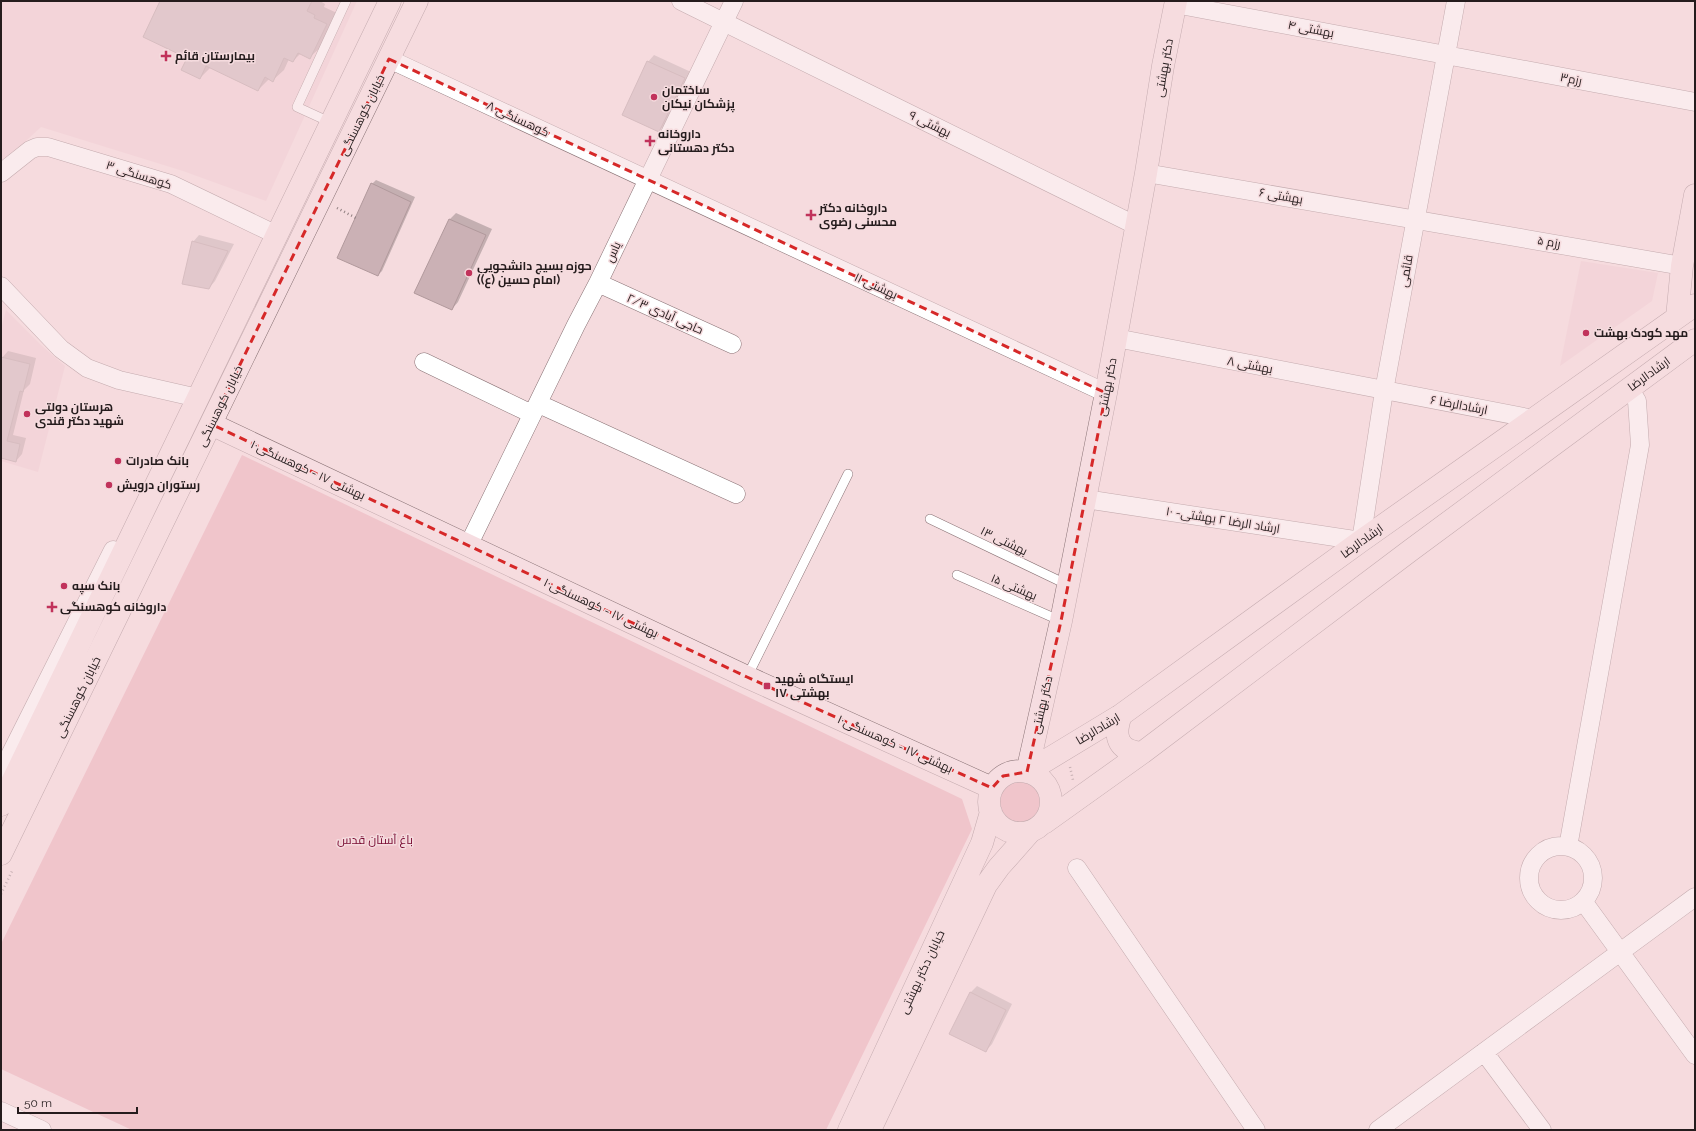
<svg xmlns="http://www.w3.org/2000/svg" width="1696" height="1131" font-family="Raleway,Cairo,sans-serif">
	<rect width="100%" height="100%" fill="#f5dbde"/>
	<path fill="#f0cdd2" d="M1 1H357L266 201 183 171 41 127 1 164Z
		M1581 261 1658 273 1652 301 1560 366Z
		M6 310 42 346 65 366 38 472 1 461V329Z"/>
	<path fill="#e9aab4" d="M242 455 962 799 972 829 826 1130H132L1 1069V944Z
		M1000 802a20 20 0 1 1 40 0a20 20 0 1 1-40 0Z"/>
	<path fill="#0003" d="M161 1H320L325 4 324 7 337 13 321 47 310 57 301 53 293 61 289 59 284 70 273 80 269 79 258 90 211 67 200 78 188 58Z
		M654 55 691 72 665 125 659 131 648 62Z
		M376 180 415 197 382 271 378 275 372 184Z
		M456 213 492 229 458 302 452 309 416 293 450 219Z
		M199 235 234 244 215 281 209 288 193 242Z
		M8 351 36 358 30 384 24 390 13 435 26 438 22 454 16 461 1 457V359Z
		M977 986 1012 1004 992 1044 986 1051 970 993Z"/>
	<path fill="#cbb1b5" stroke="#b1999c" d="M160 1H312L307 11 315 15 314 18 327 24 310 59 298 53 293 62 284 58 273 82 265 77 258 91 206 66 200 79 181 70 187 58 143 37Z
		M647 61 685 78 659 132 622 115Z
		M371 183 411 202 378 276 337 258Z
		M449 219 486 235 452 310 414 293Z
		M192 241 228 251 209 289 182 284Z
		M1 357 30 364 23 392 20 391 7 441 20 444 16 462 1 458Z
		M970 992 1006 1010 986 1052 949 1034Z"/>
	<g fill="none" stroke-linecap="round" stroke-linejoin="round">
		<defs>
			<path id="lane" d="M332 123 297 107 346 1
				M930 519 1068 585
				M957 575 1061 621
				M747 677 848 474"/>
			<path id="street" d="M681 1 1137 226
				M1175 4 1695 102
				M389 59 1106 393
				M1 173 30 150 37 147H48L171 184 277 235
				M1146 173 1682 266
				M598 283 732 344
				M1 286 61 349 87 368 119 380 198 398
				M1116 338 1534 419
				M424 362 532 414
				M539 404 736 494
				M1085 499 1361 541 1384 391 1456 1
				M468 546 576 325 598 283 734 1
				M1 773 113 550
				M1529 878a32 32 0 1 1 64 0a32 32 0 1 1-64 0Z
				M1568 847 1640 445 1637 401 1629 388
				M1077 868 1256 1130
				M1583 901 1695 1055
				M1484 1052 1542 1130
				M1 1111 42 1130
				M1378 1130 1695 897"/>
			<path id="secondary" d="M1677 317 1682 266 1695 195
				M211 424 747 677 992 788
				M1121 715C1113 737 1118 751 1142 753
				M989 802a31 31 0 1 1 62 0a31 31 0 1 1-62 0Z
				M1027 772 1121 715 1361 541 1695 305
				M1027 772 1061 621 1106 393 1146 173 1163 66 1176 1
				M1 805 390 1
				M1044 823 1142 753 1411 550 1695 340
				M1 854 417 1
				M849 1130 982 843 991 812
				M870 1130 986 885 999 867 1030 832"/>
		</defs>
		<use href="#lane" stroke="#897275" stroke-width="10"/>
		<use href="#street" stroke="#897275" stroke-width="19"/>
		<use href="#secondary" stroke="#897275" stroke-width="23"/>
		<path stroke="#918082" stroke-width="2.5" stroke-dasharray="1 3" stroke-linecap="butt" d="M337 208 356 218
			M1070 767 1073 780
			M1 894 13 869"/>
		<use href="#lane" stroke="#fff" stroke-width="9"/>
		<use href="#street" stroke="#fff" stroke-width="18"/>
		<use href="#secondary" stroke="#f6dde1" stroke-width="22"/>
	</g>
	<path d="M0 0H1696V1131H0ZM389 59 1106 393 1061 621 1027 772 1003 776 992 788 747 677 211 424Z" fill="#f5dbde" fill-opacity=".55" fill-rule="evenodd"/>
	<path fill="none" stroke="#d62828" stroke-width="3" stroke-dasharray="8 5" stroke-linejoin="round" d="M389 59 1106 393 1061 621 1027 772 1003 776 992 788 747 677 211 424Z"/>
	<g fill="#c1325b" stroke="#f5dbde" stroke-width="1.5">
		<path d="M164 50h4v4h4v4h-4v4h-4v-4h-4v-4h4z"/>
		<circle cx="654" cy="97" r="4"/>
		<path d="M648 135h4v4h4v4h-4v4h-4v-4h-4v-4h4z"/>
		<path d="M809 209h4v4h4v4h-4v4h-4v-4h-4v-4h4z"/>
		<circle cx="469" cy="273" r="4"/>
		<circle cx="1586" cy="333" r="4"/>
		<circle cx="27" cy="414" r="4"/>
		<circle cx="118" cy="461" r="4"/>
		<circle cx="109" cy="485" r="4"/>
		<circle cx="64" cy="586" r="4"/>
		<path d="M50 601h4v4h4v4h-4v4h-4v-4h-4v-4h4z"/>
		<rect x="763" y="682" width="8" height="8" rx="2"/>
	</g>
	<g text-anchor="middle" stroke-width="3" stroke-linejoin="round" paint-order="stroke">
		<g font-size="12" fill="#251c1d" stroke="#f5dbde">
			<text transform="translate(1311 29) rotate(11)" y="4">بهشتی ۴</text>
			<text transform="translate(1164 68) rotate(-80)" y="4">دکتر بهشتی</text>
			<text transform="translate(1571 79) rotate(11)" y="4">رزم۳</text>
			<text transform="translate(362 115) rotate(-64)" y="4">خیابان کوهسنگی</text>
			<text transform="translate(518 119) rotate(25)" y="4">کوهسنگی ۸</text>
			<text transform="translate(930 124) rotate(26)" y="4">بهشتی ۹</text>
			<text transform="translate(139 175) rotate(18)" y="4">کوهسنگی ۳</text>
			<text transform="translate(1281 196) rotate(10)" y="4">بهشتی ۶</text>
			<text transform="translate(1549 242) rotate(10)" y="4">رزم ۵</text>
			<text transform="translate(613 252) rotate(-65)" y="4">یاس</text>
			<text transform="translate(1406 271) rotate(-80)" y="4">قائمی</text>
			<text transform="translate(876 286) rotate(25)" y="4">بهشتی ۱۱</text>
			<text transform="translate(665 314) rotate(24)" y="4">حاجی آبادی ۲/۳</text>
			<text transform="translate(1250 365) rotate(11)" y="4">بهشتی ۸</text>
			<text transform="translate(1649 374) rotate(-36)" y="4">ارشادالرضا</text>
			<text transform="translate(1107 387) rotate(-79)" y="4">دکتر بهشتی</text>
			<text transform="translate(1459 405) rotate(11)" y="4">ارشادالرضا ۶</text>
			<text transform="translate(220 406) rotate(-64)" y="4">خیابان کوهسنگی</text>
			<text transform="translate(308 470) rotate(25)" y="4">بهشتی ۱۷ - کوهسنگی۱۰</text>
			<text transform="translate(1223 520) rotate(9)" y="4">ارشاد الرضا ۲ بهشتی- ۱۰</text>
			<text transform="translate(1004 541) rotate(26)" y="4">بهشتی ۱۳</text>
			<text transform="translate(1362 541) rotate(-36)" y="4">ارشادالرضا</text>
			<text transform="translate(1014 587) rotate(23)" y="4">بهشتی ۱۵</text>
			<text transform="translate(601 608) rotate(25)" y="4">بهشتی ۱۷ - کوهسنگی۱۰</text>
			<text transform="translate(78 697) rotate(-64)" y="4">خیابان کوهسنگی</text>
			<text transform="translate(1042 705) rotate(-77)" y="4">دکتر بهشتی</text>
			<text transform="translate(1098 729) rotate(-31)" y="4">ارشادالرضا</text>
			<text transform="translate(895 744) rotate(24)" y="4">بهشتی ۱۷ - کوهسنگی۱۰</text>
			<text transform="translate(922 972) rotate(-65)" y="4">خیابان دکتر بهشتی</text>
		</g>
		<g font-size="12" font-weight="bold" fill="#251c1d" stroke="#f5dbde" text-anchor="start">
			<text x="175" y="60">بیمارستان قائم</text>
			<text x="662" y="94">ساختمان<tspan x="662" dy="14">پزشکان نیکان</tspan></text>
			<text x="658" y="138">داروخانه<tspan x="658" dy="14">دکتر دهستانی</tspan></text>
			<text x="819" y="212">داروخانه دکتر<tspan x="819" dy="14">محسنی رضوی</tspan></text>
			<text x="477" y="270">حوزه بسیج دانشجویی<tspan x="477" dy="14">(امام حسین (ع))</tspan></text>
			<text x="1594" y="337">مهد کودک بهشت</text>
			<text x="35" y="411">هرستان دولتی<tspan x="35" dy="14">شهید دکتر قندی</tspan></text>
			<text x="126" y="465">بانک صادرات</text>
			<text x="117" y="489">رستوران درویش</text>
			<text x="72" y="590">بانک سپه</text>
			<text x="60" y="611">داروخانه کوهسنگی</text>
			<text x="775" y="683">ایستگاه شهید<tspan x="775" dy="14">بهشتی ۱۷</tspan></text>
		</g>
		<g font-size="12" fill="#780a31" stroke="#f5dbde">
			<text x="375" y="844">باغ آستان قدس</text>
		</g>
	</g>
	<rect width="1696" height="1131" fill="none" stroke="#251c1d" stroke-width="4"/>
	<path d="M18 1107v6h119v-6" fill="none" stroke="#251c1d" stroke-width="2"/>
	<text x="24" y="1107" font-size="12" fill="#251c1d" stroke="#f5dbde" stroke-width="3" paint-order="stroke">50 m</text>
</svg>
